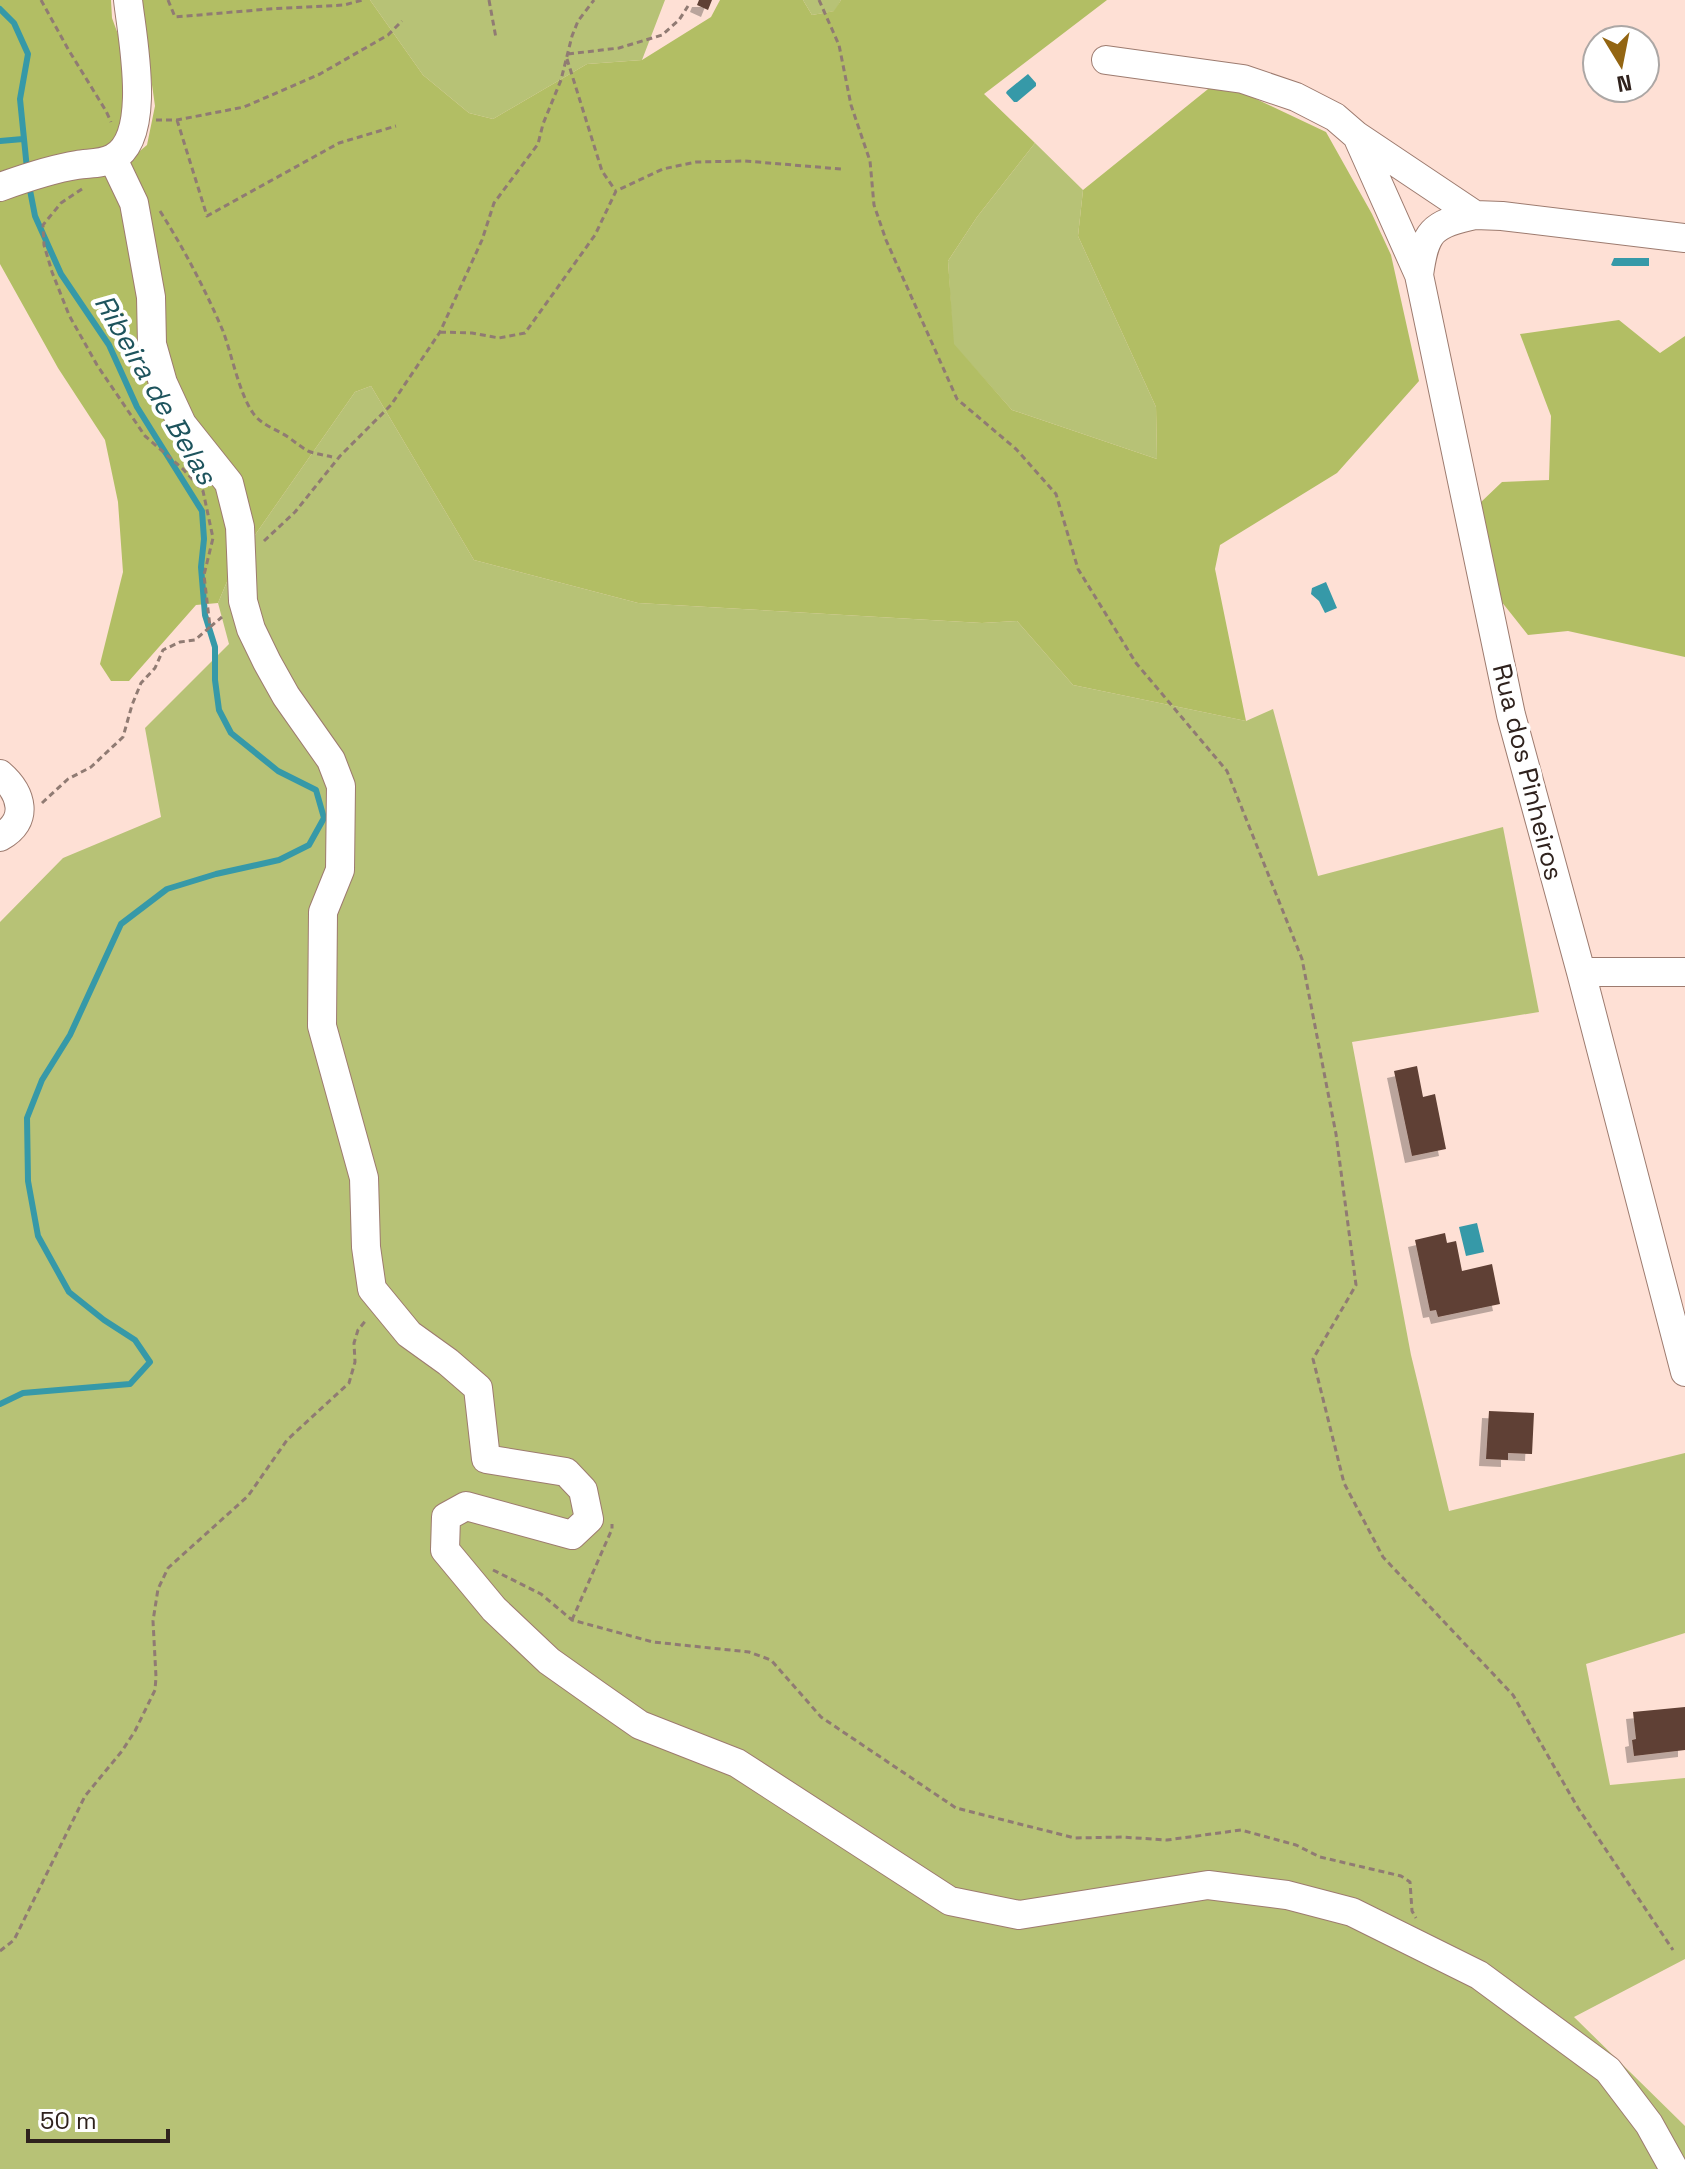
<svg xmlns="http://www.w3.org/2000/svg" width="1685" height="2169" font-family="'Space Grotesk',sans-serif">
	<defs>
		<filter id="shadow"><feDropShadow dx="-7" dy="7" stdDeviation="0" flood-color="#0004"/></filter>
	</defs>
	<rect width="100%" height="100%" fill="#fee0d5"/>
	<path fill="#b7c276" d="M370 0H665L642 60 587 64 493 119 469 113 423 75Z
		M803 0H841L835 11 812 15Z
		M1035 143 1083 190 1078 236 1156 407 1157 459 1012 410 953 344 948 261 977 217Z
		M371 386 474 560 638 603 982 623 1017 621 1073 685 1246 721 1273 709 1318 876 1503 827 1539 1012 1352 1042 1411 1355 1449 1511 1685 1453V1633L1586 1664 1610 1785 1685 1778V1959L1574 2017 1685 2126V2169H0V922L63 858 161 817 145 728 229 644 218 603 234 565 355 392Z"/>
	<path fill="#b2be64" d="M0 0H111L112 18 127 59 129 124 105 150 0 180Z
		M140 0H370L423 75 469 113 493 119 587 64 642 60 711 17 720 0H803L812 15 834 11 841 0H1107L984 94 1035 143 977 217 948 261 954 344 1012 410 1157 459 1156 407 1078 236 1083 190 1218 81 1326 132 1372 214 1391 255 1419 381 1337 473 1220 545 1215 569 1246 721 1073 685 1017 621 982 623 638 603 474 560 371 386 355 392 234 565 218 603 196 605 129 681H111L100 664 123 572 118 502 105 440 58 368 0 264V201L12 191 60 174 111 175 147 145 155 106Z
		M1619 320 1660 353 1685 336V657L1568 631 1528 635 1501 601 1480 503 1502 482 1549 480 1551 416 1520 334Z"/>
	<path fill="#3699a8" d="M1028 74 1036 83V86L1017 102H1014L1006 93 1007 91Z
		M1614 258H1649V266H1613L1611 265Z
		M1326 582 1337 608 1325 613 1319 601 1311 594 1312 588Z
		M1477 1223 1484 1252 1466 1256 1459 1227Z"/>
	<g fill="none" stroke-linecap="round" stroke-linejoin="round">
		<path stroke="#3699a8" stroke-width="6" d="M0 9 14 23 28 54 20 99 27 169
			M0 141 23 139
			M0 1404 23 1393 130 1384 150 1362 135 1340 104 1320 69 1292 38 1236 28 1181 27 1118 42 1080 70 1035 121 924 167 889 216 874 279 860 309 845 324 818 316 790 278 771 231 733 219 710 215 680V647L205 615 201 567 204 539 202 511 137 407 109 345 61 274 35 216 29 185"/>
	</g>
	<path fill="#5f4035" filter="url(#shadow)" d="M699 0H712L708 10 697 5Z
		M1417 1066 1423 1097 1435 1094 1446 1149 1412 1156 1394 1071Z
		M1445 1233 1447 1243 1456 1241 1462 1271 1492 1264 1500 1304 1438 1317 1436 1310 1430 1311 1415 1240Z
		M1489 1411 1534 1413 1532 1454 1508 1453V1460L1486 1459Z
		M1685 1707V1750L1634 1756 1632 1740 1636 1739 1633 1712Z"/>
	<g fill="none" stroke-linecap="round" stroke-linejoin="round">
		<defs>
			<path id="minor" d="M1106 60 1243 79 1296 97 1335 117 1357 136 1475 215 1502 216 1685 238
				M1357 136 1419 275
				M113 159 134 203 151 297 152 344 163 383 182 424 229 483 240 527 243 601 251 629 267 662 286 696 331 760 341 786 340 870 323 912 322 1026 364 1178 366 1247 372 1289 409 1334 448 1362 478 1388 486 1459 566 1472 583 1490 589 1519 572 1535 466 1506 446 1517 445 1550 494 1609 549 1661 597 1695 640 1725 737 1763 950 1901 1019 1915 1208 1885 1287 1895 1352 1912 1479 1975 1608 2070 1649 2124 1674 2169
				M0 187C25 178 51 169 77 165 89 163 102 164 113 158 153 137 132 37 128 0
				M1475 215C1431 224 1425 232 1419 275L1511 715 1581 972 1685 1372
				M0 774C22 793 30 821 0 837
				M1581 972H1685"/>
		</defs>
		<use href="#minor" stroke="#9d7b6f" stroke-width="30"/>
		<path stroke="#907b73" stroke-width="3" stroke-dasharray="6 4" stroke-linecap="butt" d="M41 0 68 49 106 111 111 122
			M168 0 175 17 269 9 344 5 363 0
			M489 0 496 38
			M819 0 839 45 851 105 870 161 874 205 886 240 957 399 1016 449 1056 494 1078 569 1136 663 1227 771 1302 959 1336 1134 1356 1285 1313 1359 1344 1483 1383 1557 1513 1695 1578 1808 1673 1950
			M568 54 619 48 662 35 679 20 688 6
			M567 59 602 171 615 190
			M156 120H177L244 107 320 74 388 35 402 21
			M177 120 207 216 339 143 396 126
			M82 189 61 203 43 225 44 245 52 272 69 315 97 365 145 436 183 469 203 491 213 538 204 575 210 627 222 617
			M160 211C184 249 205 289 223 331 232 355 239 393 253 413 261 425 276 429 288 437 295 442 301 447 308 451 316 454 324 455 332 457
			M440 332 472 333 499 338 525 333 595 235 616 191 663 169 696 162 745 161 841 169
			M264 541 295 512 340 456 391 405 440 332 482 240 494 203 538 144 543 124 561 80 572 36 578 21 594 0
			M42 803 68 779 91 767 123 737 132 705 141 683 155 668 163 650 180 642 195 640 210 627
			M493 1570 541 1594 572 1620 653 1642 749 1652 771 1660 821 1717 956 1808 1075 1838 1122 1837 1167 1840 1241 1830 1296 1845 1320 1857 1401 1876 1410 1882 1412 1911 1416 1918
			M572 1620 612 1529V1524
			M0 1951 14 1940 85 1796 122 1751 135 1731 155 1690 156 1677 153 1621 158 1589 168 1568 248 1496 287 1440 349 1383 355 1362 354 1343 358 1330 367 1319"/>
		<use href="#minor" stroke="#fff" stroke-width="28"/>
	</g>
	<g text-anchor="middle" stroke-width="8" stroke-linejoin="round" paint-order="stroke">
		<g font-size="26" fill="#2f221d" stroke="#fff">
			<text transform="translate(1528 772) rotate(76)" y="9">Rua dos Pinheiros</text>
		</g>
		<g font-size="28" font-style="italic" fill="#1e545d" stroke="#fff">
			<text transform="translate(156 389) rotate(60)" y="10">Ribeira de Belas</text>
		</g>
	</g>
	<g transform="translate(1621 64) rotate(170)"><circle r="38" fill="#ffffff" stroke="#aca7a5" stroke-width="2"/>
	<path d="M0-6L14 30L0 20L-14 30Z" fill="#936512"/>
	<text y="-12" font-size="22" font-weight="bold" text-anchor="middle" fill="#2f221d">N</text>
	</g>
	<path d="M28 2129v12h140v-12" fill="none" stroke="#2f221d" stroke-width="4"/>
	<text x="40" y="2129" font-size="24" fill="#2f221d" stroke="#ffffff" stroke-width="6" paint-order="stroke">50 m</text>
</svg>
